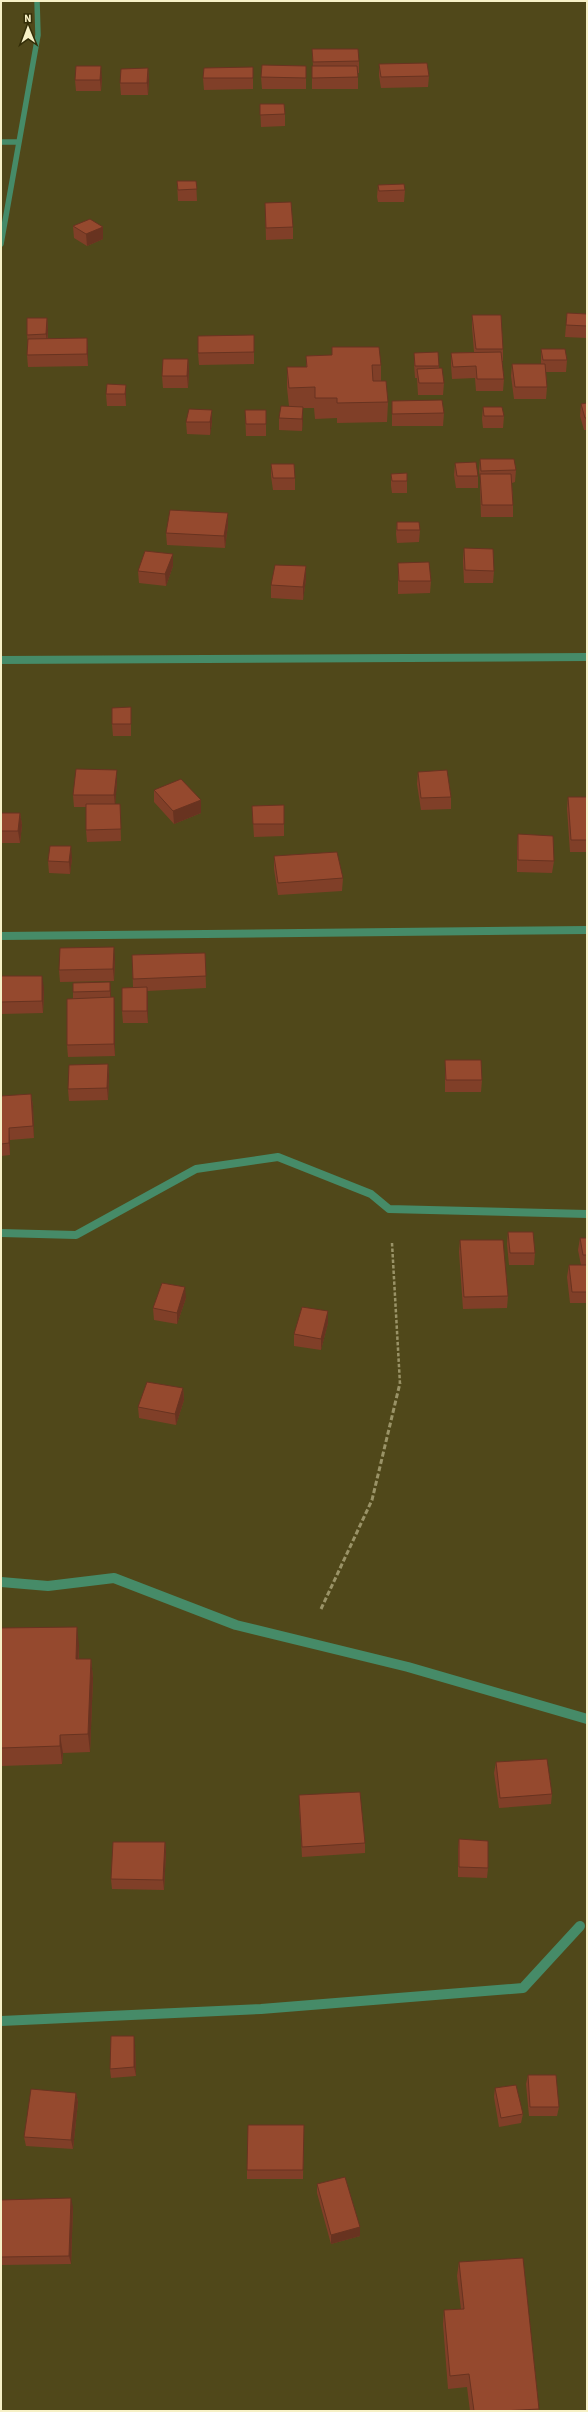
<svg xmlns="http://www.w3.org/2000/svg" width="588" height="2412" font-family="'Source Sans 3',sans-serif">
	<rect width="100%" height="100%" fill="#50481a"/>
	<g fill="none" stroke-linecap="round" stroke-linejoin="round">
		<path stroke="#9a9367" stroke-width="2.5" stroke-dasharray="3.5 2" stroke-linecap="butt" d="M392 1243 400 1384"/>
		<path stroke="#9a9367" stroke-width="3" stroke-dasharray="5 2.5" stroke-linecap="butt" d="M321 1609 372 1500 400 1383"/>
		<path stroke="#468b68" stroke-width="5.5" d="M1 142H17
			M1 244 38 35 37 1"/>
		<path stroke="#468b68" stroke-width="8" d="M1 660 587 657
			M1 936 587 930
			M1 1233 76 1235 196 1169 278 1157 371 1194 389 1209 587 1214"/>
		<path stroke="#468b68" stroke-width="10" d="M1 1582 48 1586 114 1578 236 1625 408 1667 587 1719
			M1 2021 261 2009 523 1988 580 1926"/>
	</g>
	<path fill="#803f28" d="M312 49 359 61V73H358V89H312V66H313Z
		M379 64 429 76 428 87 381 88 379 76Z
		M306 66V89H262L261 77Z
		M253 67V89L204 90 203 78Z
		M148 68 149 80 148 95H121L120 83Z
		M102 78 101 91H76L75 80Z
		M260 104 285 114V126L261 127Z
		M177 181H196L197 201H178Z
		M378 185 405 190 404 202H378L377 197Z
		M265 203 293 227V239L266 240Z
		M73 226 103 227V239L87 246 74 238Z
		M567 313 587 314V338L565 337Z
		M472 315 503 349V361H502L504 379 503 391H476L475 378 452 379 451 365V353L474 352 472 327Z
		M47 318 48 330V339L87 338 88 350V366L28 367 27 355 28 343 27 335Z
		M254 335V364L199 365 198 353Z
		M332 347 381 365V381L388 402 387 422 337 423V418L315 419 314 408H303V419L302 431 279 430V418L289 406 287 388V367H306V356L332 355Z
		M541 349 567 360 566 372H546L547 387 546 399H514L511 376 512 364H541Z
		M414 353 439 366V368L444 383 443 395H418L417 378H415L414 364Z
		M188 359 189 371 188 388H163L162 376Z
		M126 385V406H107L106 394Z
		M392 401 444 413 443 426H392Z
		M587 403V430H584L580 416 581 404Z
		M483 407 504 416 503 428H483L482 419Z
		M212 410V422L210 435 187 434 186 422Z
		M245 410H266V436H246Z
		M480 459 516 470 515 482 512 483 513 505V517H481L480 486V478L479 471Z
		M455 463 478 476V488H456L454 475Z
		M271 464 295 478V490H273L271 476Z
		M391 474 407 481V493H392L391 486Z
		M228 513V525L225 548 167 545 166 533Z
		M397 522 420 530 419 542 397 543 396 534Z
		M464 548 494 571 493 583H464L463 561Z
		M398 563 431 581 430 593 398 594Z
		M173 566 166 586 139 583 138 571Z
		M306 566V579L303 600 271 598V585Z
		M131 707V736H113L112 724Z
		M418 772 451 797V809L421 810 417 784Z
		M117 782 115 804H120L121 841 87 842 86 830V807H74L73 795Z
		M154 790 201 800V813L174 824 154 802Z
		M568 797H587V852H570L567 809Z
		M284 805V836L254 837 252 806Z
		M1 813H20L22 825 20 843H1Z
		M518 834 554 861 552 873 517 872V847Z
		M274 856 343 878 342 891 278 895 274 869Z
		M72 858 70 874 49 873 48 861Z
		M205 953 206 988 147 991 148 1023H123L122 1011 133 987 132 955Z
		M115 959 114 981 60 982 59 970Z
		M1 976 44 988 43 1013 1 1014Z
		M110 982 111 998 115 1010V1056L68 1057 67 1045 73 998V992Z
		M445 1060 482 1080 481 1092H445Z
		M108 1064 109 1076 108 1100 69 1101 68 1089Z
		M31 1094 33 1106 34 1138 10 1140V1155L1 1156V1096Z
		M508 1232 535 1253 534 1265H509L507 1244Z
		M580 1238H587V1303H570L567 1277 569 1265H581L578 1250Z
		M460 1240 508 1296 507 1308 463 1309 459 1252Z
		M186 1298 177 1324 154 1320 153 1308Z
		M328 1311V1323L321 1350 294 1346V1334Z
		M183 1388 184 1400 176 1425 139 1418 138 1407Z
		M1 1628 79 1645V1659H91L93 1678 90 1752 63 1753 62 1764 1 1766Z
		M496 1762 552 1794 551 1804 499 1808 494 1773Z
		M299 1795 365 1843V1853L302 1857 299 1805Z
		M459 1839 488 1868 487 1878 458 1877V1849Z
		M165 1842 166 1852 164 1890 112 1889 111 1879Z
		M135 2045 136 2076 111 2078 110 2069Z
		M528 2075 559 2107 557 2116H529L526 2084Z
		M495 2088 523 2114 521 2123 499 2127 494 2097Z
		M76 2093 78 2102 73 2149 26 2146 24 2137Z
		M304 2125 303 2179H247V2170Z
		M317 2184 360 2236 331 2244 317 2193Z
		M1 2200 73 2207 71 2264 1 2265Z
		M459 2262 539 2409 538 2411H470L467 2387 448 2389 443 2324 444 2310 461 2309 457 2276Z"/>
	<path fill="#683320" d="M101 66 102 78 101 91 100 80Z
		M148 68 149 80 148 95 147 83Z
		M103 227V239L87 246 86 234Z
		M47 318 48 330 47 346 46 334Z
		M87 338 88 350V366L87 354Z
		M188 359 189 371 188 388 187 376Z
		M126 385V406L125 394Z
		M303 407V419L302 431V419Z
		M212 410V422L210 435V422Z
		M228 513V525L225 548 224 536Z
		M173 554V566L166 586 165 574Z
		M306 566V579L303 600V587Z
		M117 770V782L115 807 114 795Z
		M201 800V813L174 824 173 811Z
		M20 813 22 825 20 843 18 831Z
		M71 846 72 858 70 874 69 862Z
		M114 947 115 959 114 981 113 969Z
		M42 976 44 988 43 1013 42 1001Z
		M110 982 111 994 110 1004Z
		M147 987 148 999V1023L147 1011Z
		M114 997 115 1010V1056L114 1044Z
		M108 1064 109 1076 108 1100 107 1088Z
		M31 1094 33 1106 34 1138 33 1126Z
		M9 1128 10 1140V1155L9 1143Z
		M185 1287 186 1298 177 1324V1313Z
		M328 1311V1323L321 1350V1339Z
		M183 1388 184 1400 176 1425 175 1414Z
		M77 1627 79 1645 78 1678 76 1659Z
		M91 1659 93 1678 90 1752 88 1734Z
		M60 1735 63 1753 62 1764 60 1746Z
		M165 1842 166 1852 164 1890 163 1880Z
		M134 2036 135 2045 136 2076 134 2067Z
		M76 2093 78 2102 73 2149 71 2140Z
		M71 2198 73 2207 71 2264 69 2256Z
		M360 2227V2236L331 2244V2235Z"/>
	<path fill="#95492e" stroke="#683320" d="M312 49H358L359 61 313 62Z
		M427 63 429 76 381 77 379 64Z
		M262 65 306 66V78L261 77Z
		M76 66H101L100 80H75Z
		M312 66H357L358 77 312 78Z
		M253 67V78H203L204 68Z
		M148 68 147 83H120L121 69Z
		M260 104H284L285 114 260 115Z
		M177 181H196L197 189 178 190Z
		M404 184 405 190 379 191 378 185Z
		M291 202 293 227 266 228 265 203Z
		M90 219 103 227 86 234 73 226Z
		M567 313 587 314V326L566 325Z
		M472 315H501L503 349H476Z
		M27 318H47L46 334 27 335Z
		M254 335V352L198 353V336Z
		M87 338V354L27 355 28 339Z
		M332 347H379L381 365H372L373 381H386L388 402 337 403V398H315V387L289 388 287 367H307L306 356 332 355Z
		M541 349H565L567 360H543Z
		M438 352 439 366H415L414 353Z
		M501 352 504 379H477L476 366 453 367 451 353Z
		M163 359H188L187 376H162Z
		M512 364H545L547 387H515Z
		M442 368 444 383H419L417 369Z
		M107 384 126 385 125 394H106Z
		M442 400 444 413 392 414V401Z
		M587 403V418H585L581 404Z
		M281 406 303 407 302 419 279 418Z
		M483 407H502L504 416H484Z
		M189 409 212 410 210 422H186Z
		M245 410H266V424H246Z
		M480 459H514L516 470 481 471Z
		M476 462 478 476H457L455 463Z
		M271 464H294L295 478H273Z
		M407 473V481H392L391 474Z
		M480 474H511L513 505H482Z
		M170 510 228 513 224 536 166 533Z
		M397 522H419L420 530H397Z
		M464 548 493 549 494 571 465 570Z
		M145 551 173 554 165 574 138 571Z
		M429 562 431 581H399L398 563Z
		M275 565 306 566 303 587 271 585Z
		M131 707V724H112V708Z
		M76 769 117 770 114 795H73Z
		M447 770 451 797 421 798 418 772Z
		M181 779 201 800 173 811 154 790Z
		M568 797H587V840H571Z
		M86 804H120L121 829 86 830Z
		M284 805V824H253L252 806Z
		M1 813H20L18 831H1Z
		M518 834 553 836 554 861 518 860Z
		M50 846H71L69 862 48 861Z
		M337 852 343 878 278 883 274 856Z
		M114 947 113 969 59 970 60 948Z
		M205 953 206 976 133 979 132 955Z
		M1 976H42V1001L1 1002Z
		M110 982V991L73 992V983Z
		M147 987V1011H122V988Z
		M114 997V1044L67 1045V999Z
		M445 1060H481L482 1080H446Z
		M108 1064 107 1088 68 1089 69 1065Z
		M31 1094 33 1126 9 1128V1143L1 1144V1096Z
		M508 1232H533L535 1253H510Z
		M580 1238H587V1255H583Z
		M460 1240H503L508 1296 464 1297Z
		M569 1265H587V1292H572Z
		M162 1283 185 1287 177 1313 153 1308Z
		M302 1307 328 1311 321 1339 294 1334Z
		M147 1382 183 1388 175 1414 138 1407Z
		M77 1627 76 1659H91L88 1734 60 1735V1746L1 1748V1628Z
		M547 1759 552 1794 500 1798 496 1762Z
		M360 1792 365 1843 302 1847 299 1795Z
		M459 1839 488 1841V1868L459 1867Z
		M113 1842H165L163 1880 111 1879Z
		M111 2036H134V2067L110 2069Z
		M528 2075H556L559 2107H530Z
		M516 2085 523 2114 501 2118 495 2088Z
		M31 2089 76 2093 71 2140 24 2137Z
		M248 2125H304L303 2170H247Z
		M345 2177 360 2227 331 2235 317 2184Z
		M71 2198 69 2256 1 2257V2200Z
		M523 2258 539 2409 502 2411H474L469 2374 450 2376 444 2310 464 2309 459 2262Z"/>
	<rect width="588" height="2412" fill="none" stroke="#f7f1c7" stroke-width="4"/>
	<g transform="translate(28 28) rotate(359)" stroke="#342e08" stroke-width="3" paint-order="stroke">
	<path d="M0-3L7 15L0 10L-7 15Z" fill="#f7f1c7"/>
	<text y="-6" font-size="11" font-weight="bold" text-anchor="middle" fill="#f7f1c7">N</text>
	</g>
</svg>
